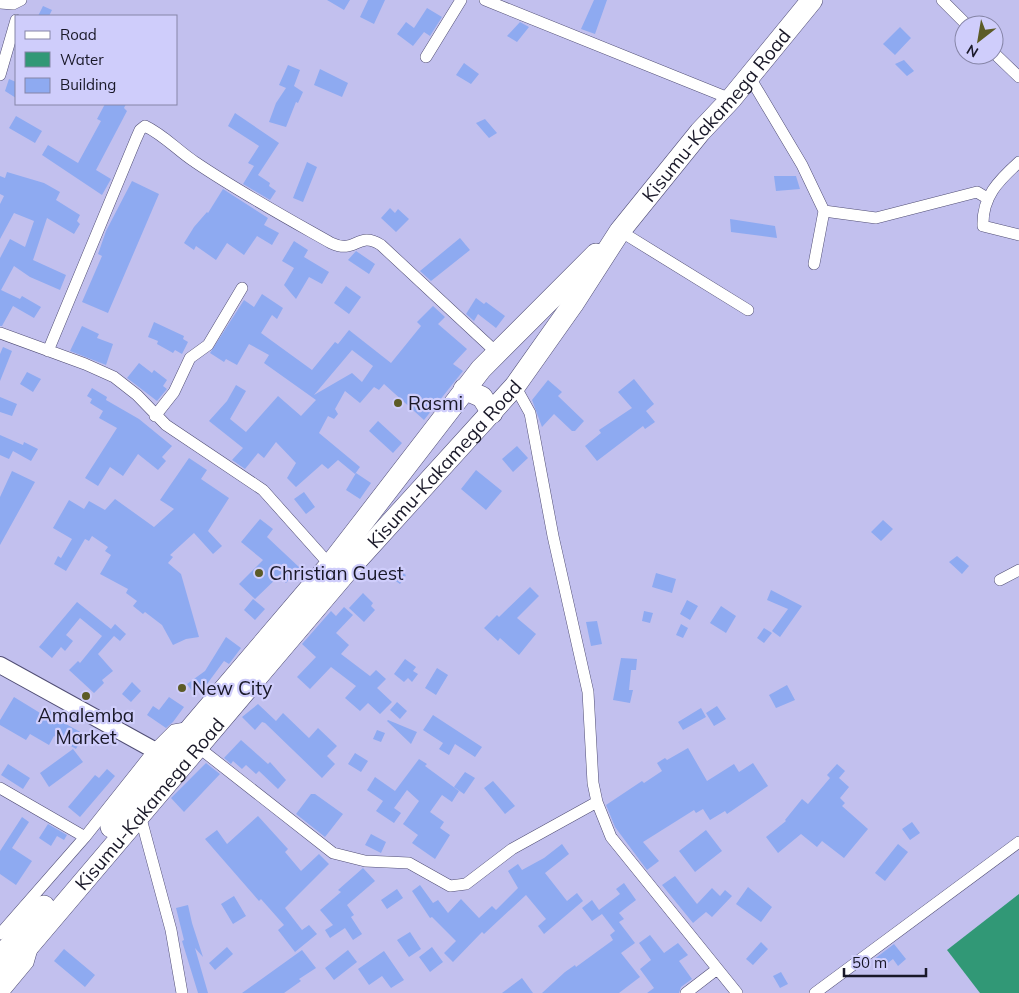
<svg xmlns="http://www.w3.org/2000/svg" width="1019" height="993" font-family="Mulish,sans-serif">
	<rect width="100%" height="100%" fill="#c2c0ee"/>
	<path fill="#319876" d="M1019 894V993H980L947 950Z"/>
	<path fill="#8eaaf1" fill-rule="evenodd" d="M327 0H350L344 10Z
		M368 0H385L374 24 360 17Z
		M594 0H607L595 34 581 29Z
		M43 6 52 10 49 16H38Z
		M427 8 442 17 430 36 424 32 413 46 397 34 406 22 414 28Z
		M520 22 529 27 517 42 507 36Z
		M900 27 911 38 895 55 883 44Z
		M904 60 914 71 907 76 895 64Z
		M464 63 479 74 471 84 456 75Z
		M288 65 300 70 294 86 303 92 298 103 296 102 286 127 269 122 276 103 286 88 279 85Z
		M320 69 348 83 342 97 314 85Z
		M9 79 16 82V98L5 91Z
		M105 104H126L124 108 127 111 96 170 111 179 102 195 42 155 48 145 78 163 101 121 97 119Z
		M235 113 279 143 258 175 270 183 269 186 276 191 270 200 243 184 254 166 248 163 259 146 228 126Z
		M16 116 42 131 35 143 9 128Z
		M485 119 497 133 489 138 476 123Z
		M307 162 317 167 303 202 293 198Z
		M7 172 44 183 60 192 56 200 80 215 77 221 80 224 74 234 47 218 33 260 66 275 60 290 30 277 14 266 1 290 20 299 22 296 41 307 34 318 13 306 2 326H0V258L10 239 25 247 34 221 14 213 0 239V204L4 196 0 194V176L5 178Z
		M774 176H796L800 189 776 191Z
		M132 181 159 194 108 313 82 302 102 256 98 254 106 231Z
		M223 189 268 218 264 225 279 233 272 245 257 236 244 255 227 243 216 260 196 246 194 250 184 243 194 227 207 212 208 213Z
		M390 208 395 213 398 209 409 219 396 232 381 218Z
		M730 219 775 226 777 238 731 232Z
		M460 238 470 250 431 281 420 271Z
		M294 241 308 250 304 257 329 272 322 284 309 277 296 299 284 285 294 268 282 261Z
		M356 251 375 264 369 274 348 260Z
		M346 286 361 297 349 314 334 303Z
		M262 294 283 308 277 319 272 315 261 333 312 370 335 342 338 344 349 330 391 363 421 326 417 322 433 306 445 317 438 324 467 349 453 364 463 371 424 420 384 384 379 390 374 387 360 403 345 391 335 409 338 414 334 419 328 416 319 433 360 467 355 474 338 460 328 469 322 464 296 487 287 478 296 463 276 442 264 458 258 453 245 469 232 460 243 448 209 421 227 401 236 385 246 391 230 419 246 432 278 396 301 416 316 400 264 363 269 355 249 344 237 365 226 359 224 362 210 353 244 300 254 307ZM352 350 373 366 362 382 352 373 314 395Z
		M476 298 484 304 486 302 505 316 496 328 478 314 474 321 466 314Z
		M154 322 184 336 183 339 188 342 182 354 175 350 173 353 157 344 158 341 148 337Z
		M82 326 99 334 97 338 113 344 106 365 70 351Z
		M3 347 12 351 0 381V354Z
		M139 363 152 373 154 370 167 380 163 386 167 389 157 401 127 378Z
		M27 372 41 379 33 392 20 384Z
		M634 379 654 404 646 411 655 422 645 429 643 426 597 461 585 446 601 433 599 430 632 408 618 392Z
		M548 380 562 392 558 396 584 421 575 431H572L554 414 542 427 532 400Z
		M92 388 107 397 106 400 139 419 172 446 162 457 166 461 158 470 138 454 123 476 110 467 98 486 85 478 117 428 99 418 103 411 90 403 92 399 87 396Z
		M0 397 17 404 12 416 0 412Z
		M378 421 402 443 393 453 369 431Z
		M0 435 23 445 24 442 38 449 31 461 13 451 9 459 0 455Z
		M517 446 528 458 513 472 502 459Z
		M189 458 207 470 201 479 229 498 208 531 222 546 213 554 194 533 170 555 173 557 168 563 181 574 199 637 186 639 173 645 162 625 145 612 143 614 133 606 137 601 126 593 128 589 100 574 111 555 105 551 108 547 92 536 89 541 85 539 66 571 54 564 58 556 61 558 72 539 53 528 69 500 84 509 89 501 105 510 115 499 154 527 174 509 160 500Z
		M476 470 502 491 486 510 461 489Z
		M12 471 35 482 0 545V497Z
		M356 473 371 483 360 499 346 490Z
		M304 492 315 507 306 514 294 499Z
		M260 519 273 529 267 537 300 568 286 583 279 576 255 599 239 584 263 560 241 542Z
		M883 520 893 529 881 541 871 532Z
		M957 556 969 566 962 574 949 562Z
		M396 568 406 575 400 584 390 577Z
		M656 573 676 579 672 593 652 587Z
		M530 587 539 596 517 618 536 634 519 655 500 638 498 641 484 628 497 615 499 617Z
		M771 590 802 606 780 637 772 631 788 609 767 600Z
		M363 593 373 603 371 606 375 610 364 622 349 608Z
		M253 599 265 609 255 620 244 610Z
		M687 600 698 606 690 620 680 614Z
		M77 602 111 629 115 624 126 634 120 641 114 636 98 654 113 671 102 680 104 683 94 693 69 670 78 661 80 663 102 636 80 618 66 635 73 641 65 651 61 647 52 658 39 647Z
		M721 606 736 616 726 633 710 623Z
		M344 607 353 615 336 633 349 645 341 654 370 676 376 670 386 679 377 688 392 702 380 714 368 703 360 711 345 698 356 686 331 667 310 689 297 677 316 657 302 644 331 611 336 616Z
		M644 611 653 613 650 623 642 621Z
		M597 621 602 644 591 646 586 622Z
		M681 624 688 628 683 638 676 635Z
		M764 628 772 633 764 643 757 638Z
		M226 637 241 648 229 664 224 661 207 684 194 694 187 684 205 671Z
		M621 658 637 659 636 670H631L629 690H633L630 703 613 700Z
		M405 659 416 667 413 671 418 674 412 682 408 678 404 682 394 674Z
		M437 668 448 675 436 695 425 688Z
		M132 682 141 691 131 702 122 694Z
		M787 685 795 700 776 708 769 695Z
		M14 697 45 716 48 710 57 715 55 718 84 734 76 749 54 736 49 745 30 734 26 740 0 725V720Z
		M169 697 184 707 173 722 166 728 147 715 153 706 159 710Z
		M397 702 407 711 400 719 390 710Z
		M258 704 276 721 283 713 309 738 318 728 337 746 327 756 335 764 322 778 265 723 262 722 255 730 242 717Z
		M717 706 726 719 714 726 706 713Z
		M701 708 706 717 683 730 678 722Z
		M433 715 482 747 475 757 455 744 449 755 439 749 443 743 423 730Z
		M388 720 417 732 411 744 387 721Z
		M377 730 385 733 381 742 373 739Z
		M241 740 268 764 270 762 286 780 278 789 259 771 256 774 246 765 242 769 233 761 231 764 224 758Z
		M688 748 707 781 734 764 739 772 753 763 768 786 727 814 725 811 710 820 703 809 696 813 694 810 643 842 659 861 647 870 615 827 606 805 642 781 644 783 662 771 657 763 665 758 667 760Z
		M73 749 83 762 49 787 40 773Z
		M355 753 368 761 361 772 348 764Z
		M419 759 427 764 425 766 459 791 452 802 442 795 430 812 444 822 440 828 450 835 435 859 412 843 418 835 403 824 419 801 407 790 394 808 401 813 394 823 376 811 383 801 367 790 375 777 395 791Z
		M206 763 220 774 184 812 171 798Z
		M8 764 30 778 23 789 1 775Z
		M837 764 845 771 839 778 849 787 840 798 845 803 842 806 868 829 844 858 822 841 817 847 801 834 778 853 766 837 786 821 785 820 802 799 808 804 830 778 827 775Z
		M107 769 115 776 80 817 68 807 95 775 99 778Z
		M465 772 475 778 464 794 454 787Z
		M493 781 515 806 505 814 484 788Z
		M311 794H315L343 814 325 837 296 814Z
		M258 816 288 849 285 852 301 871 319 854 329 864 285 908 302 930 309 925 317 934 295 952 278 930 284 925 261 899 259 901 205 839 217 830 227 844Z
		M22 817 29 822 12 848 32 861 16 885 0 874V851Z
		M912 822 920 833 910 840 902 829Z
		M48 824 67 835 64 840 57 836 51 846 39 838Z
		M706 830 722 851 695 872 679 851Z
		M371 834 386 842 381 853 365 845Z
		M562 844 569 854 545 873 567 901 577 893 583 901 544 934 538 926 546 919 526 895 484 934 482 932 453 962 444 953 456 941 432 917 430 918 412 891 420 885 433 903 438 900 448 913 461 899 479 918 492 906 496 910 518 888 508 871 518 864 522 870 544 858Z
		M898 844 908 852 885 881 875 873Z
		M363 868 375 881 347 905 354 915 351 917 362 934 353 940 345 928 330 938 325 930 333 925 320 910 341 892 338 890Z
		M675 876 697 904 712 888 720 896 725 890 732 896 712 917 706 912 693 923 662 885Z
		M624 883 636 900 619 913 624 919 619 922 635 943 621 953 640 977 619 993H542L565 972 575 965 576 967 613 940 610 935 615 931 602 914 592 921 582 908 592 900 599 910 620 894 616 889Z
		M748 887 772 907 761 922 736 904Z
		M397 889 403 898 387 909 381 900Z
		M234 896 246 916 233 924 221 904Z
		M188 905 192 923 203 957 195 948 208 993H198L182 941 184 940 176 908Z
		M410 932 421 949 409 957 397 940Z
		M650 935 664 953 678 943 688 955 679 961 692 979 681 987 679 993H647L654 988 640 969 651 960 639 943Z
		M761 942 768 949 753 965 746 959Z
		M894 944 906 959 898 966 893 959 880 969 873 960Z
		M227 947 233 954 215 970 209 963Z
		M432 947 443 962 430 972 419 957Z
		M64 949 95 975 85 987 54 961Z
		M302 950 316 968 299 979 301 981 284 993H242Z
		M348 950 357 962 334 980 325 968Z
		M384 951 404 980 391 988 382 976 369 985 358 969Z
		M781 972 788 984 780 988 773 976Z
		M522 978 533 993H502Z"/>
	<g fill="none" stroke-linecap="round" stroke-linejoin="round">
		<defs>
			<path id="street" d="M485 0 731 99
				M942 0 967 25
				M0 3 13 4 21 0
				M994 53 1019 77
				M426 57 461 0
				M0 75 16 20
				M749 76 802 165 824 211 814 264
				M1019 162C998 181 982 197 983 226L1019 235
				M824 211 876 218 977 192 987 198
				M620 231 748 310
				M0 333 85 364 114 377 137 395 166 425 263 490 330 565
				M48 351 136 139 140 130 145 126C164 135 178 151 195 162 239 192 285 217 331 243 357 255 357 230 381 245L496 352
				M515 386 530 413 553 536 588 692 593 783 597 802 611 837 737 993
				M155 416 174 392 190 358 208 345 242 288
				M1000 580 1019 570
				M198 747 333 853 365 861 409 863 450 886 466 884 512 849 597 802
				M0 788 85 837
				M140 815 171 930 182 993
				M0 934 85 837 154 750 174 730 191 727
				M3 993 28 963 32 949
				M686 993 716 970
				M815 993 1019 842"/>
			<path id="secondary" d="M0 665 154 750"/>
			<g id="highway">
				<path d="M464 389 482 397 492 413"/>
				<path d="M111 827 192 727 330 565 481 369 596 254"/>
				<path d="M0 957 44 906"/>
				<path id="s1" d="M0 980 348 570 515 386 573 304 620 231 700 132 731 99 812 0"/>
			</g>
		</defs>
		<use href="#street" stroke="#514e75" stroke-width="12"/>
		<use href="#secondary" stroke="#514e75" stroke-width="18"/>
		<use href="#highway" stroke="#514e75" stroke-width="22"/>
		<use href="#street" stroke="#fff" stroke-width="11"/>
		<use href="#secondary" stroke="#fff" stroke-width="16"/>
		<use href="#highway" stroke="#fff" stroke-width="21"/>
	</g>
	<g fill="#5c5b27" stroke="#cfcdfb" stroke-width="2">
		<circle cx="398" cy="403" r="5"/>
		<circle cx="259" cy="573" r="5"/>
		<circle cx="182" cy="688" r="5"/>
		<circle cx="86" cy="696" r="5"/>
	</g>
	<g text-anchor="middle" stroke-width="4.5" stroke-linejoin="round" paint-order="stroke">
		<g font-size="19" fill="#191828" stroke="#cfcdfb">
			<text dy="7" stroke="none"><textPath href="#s1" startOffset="1124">Kisumu-Kakamega Road</textPath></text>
			<text dy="7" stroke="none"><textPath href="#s1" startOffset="681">Kisumu-Kakamega Road</textPath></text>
			<text dy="7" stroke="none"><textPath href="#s1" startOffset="231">Kisumu-Kakamega Road</textPath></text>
		</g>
		<g font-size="19" fill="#191828" stroke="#cfcdfb" text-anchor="start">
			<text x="408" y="410">Rasmi</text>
			<text x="269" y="580">Christian Guest</text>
			<text x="192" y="695">New City</text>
			<text x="86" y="722" text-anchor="middle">Amalemba<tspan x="86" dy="22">Market</tspan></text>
		</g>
	</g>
	<rect x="15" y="15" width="162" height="90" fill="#cfcdfb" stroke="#8685a7"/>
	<rect x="25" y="31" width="25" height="8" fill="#ffffff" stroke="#8685a7"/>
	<text x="60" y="40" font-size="15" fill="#191828">Road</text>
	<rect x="25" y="52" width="25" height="15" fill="#319876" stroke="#8685a7"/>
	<text x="60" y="65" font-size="15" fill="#191828">Water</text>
	<rect x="25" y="78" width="25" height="15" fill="#8eaaf1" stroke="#8685a7"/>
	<text x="60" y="90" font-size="15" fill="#191828">Building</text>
	<g transform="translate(979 40) rotate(211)"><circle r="24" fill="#cfcdfb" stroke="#8685a7"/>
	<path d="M0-4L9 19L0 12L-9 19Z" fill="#5c5b27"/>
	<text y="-8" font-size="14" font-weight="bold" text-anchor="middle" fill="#191828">N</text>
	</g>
	<path d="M844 968v8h82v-8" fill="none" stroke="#191828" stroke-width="2.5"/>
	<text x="852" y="968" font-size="15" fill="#191828" stroke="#cfcdfb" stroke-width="4" paint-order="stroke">50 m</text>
</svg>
